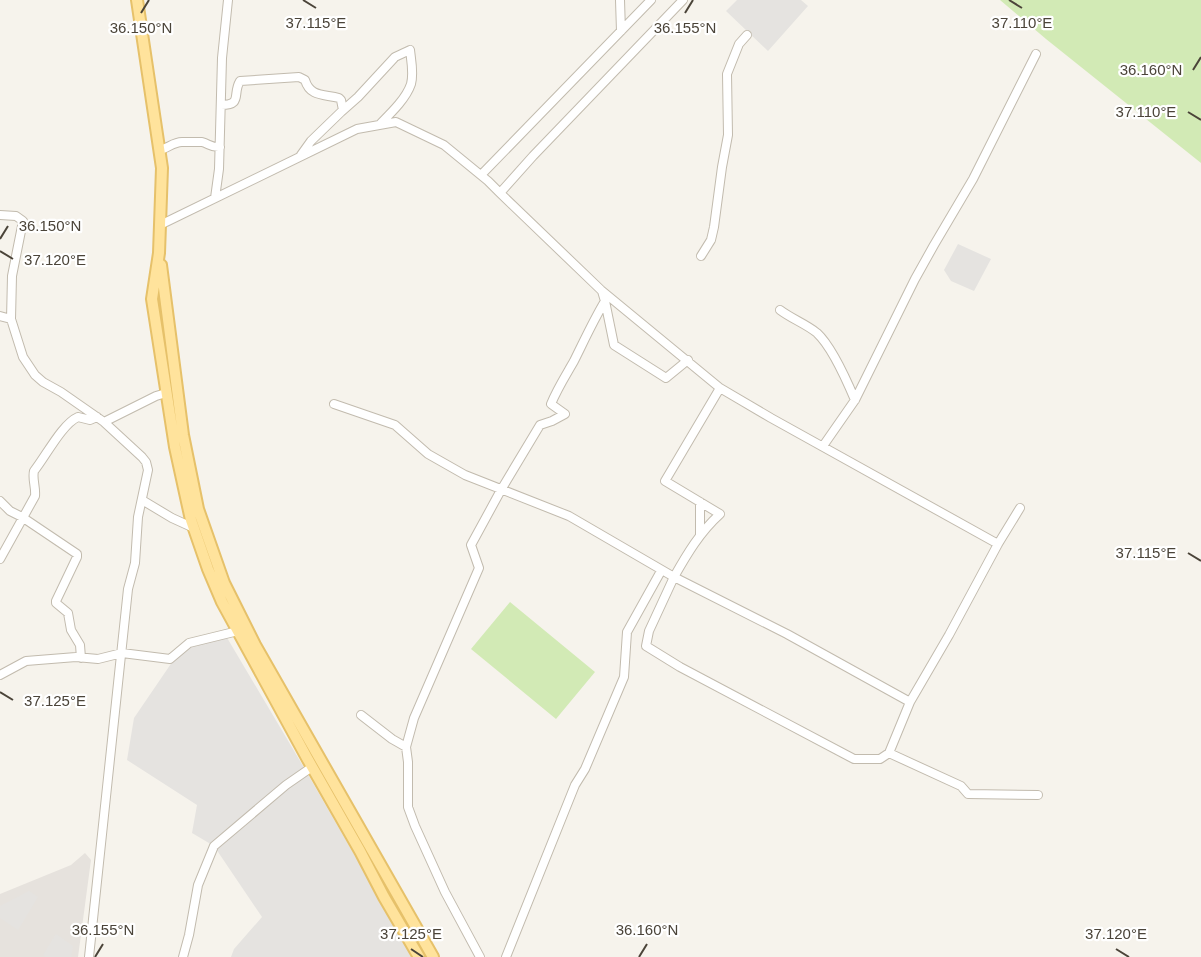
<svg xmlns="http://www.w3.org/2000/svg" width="1201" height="957" font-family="Helvetica,sans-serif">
	<rect width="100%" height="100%" fill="#f6f3ec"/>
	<path fill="#e6e2dd" d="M85 853 91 860 78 957H0V894L71 865Z"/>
	<path fill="#d2eab5" d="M1000 0H1201V163L1046 39Z
		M510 602 595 672 556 719 471 649Z"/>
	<path fill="#e5e3e0" d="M737 0H801L808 6 768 51 726 11Z
		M958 244 991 259 974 291 951 281 944 270Z
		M226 636 306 771 413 957H231L234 949 262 917 214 846 192 833 197 805 127 760 134 718 181 649Z
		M29 891 38 897 18 930 0 918V906Z
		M56 934 73 946 71 957H46L43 955Z"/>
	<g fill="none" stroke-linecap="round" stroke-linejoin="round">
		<defs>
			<path id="minor" d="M620 0 621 31
				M221 105C243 105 232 94 240 81L299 77 305 80C310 97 324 94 339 98L341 100 343 110
				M159 150C167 149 173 142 182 142 188 142 195 142 202 142 209 144 212 148 220 147
				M301 155 311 141 341 112 358 97 395 57 410 50C411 60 414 73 411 84 406 99 390 114 379 125
				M481 175 651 0
				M500 193 533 156 683 0
				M215 198 219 169 222 58 228 0
				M0 215 16 216 23 221 12 276 11 319
				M160 225 357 129 396 122 444 145 488 181 500 193 601 290 720 388 771 418 998 544
				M701 256 711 240 714 227 722 167 728 135 727 74 739 44 747 35
				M605 301 614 345 666 378 688 360
				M780 310C792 319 806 324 817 333 831 346 847 381 855 400
				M0 316 11 319 23 357 35 375 43 382 61 392 104 422 156 396 166 393
				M334 404 395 425 428 454 465 475 569 516 674 577C687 554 700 532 720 514L665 481 720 388
				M823 446 855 400 915 279 934 245 973 179 1036 54
				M142 500 172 518 194 528
				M0 501 10 511 22 517 77 554V557L56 601V603L68 613 71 630 80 645 81 658
				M700 502V534
				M0 559 35 496C36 487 32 479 34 471 46 456 62 424 78 417L90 420 97 417
				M0 675 26 661 76 657 98 659 122 653 170 659 189 643 238 631
				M910 702 787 634 674 577 649 631 646 646 680 667 854 759H880L889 753 910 702 949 635 998 544 1020 508
				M361 715 392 739 406 747 408 762V807L415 826 445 892 480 957
				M406 747 414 718 479 568 471 545 501 490 540 425 552 421 565 414 551 404C557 389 566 375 574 361 584 341 593 321 605 301L602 291
				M889 753 961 786 968 794 1038 795
				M89 957 128 589 135 563 138 517 148 470 146 462 142 457 104 422
				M183 957 189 935 198 885 214 846 286 785 312 767
				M506 957 575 785 585 769 624 677 627 632 661 571"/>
			<path id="major" d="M137 0 162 168 159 253 152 299 175 447 191 520 208 569 222 602 307 758 360 851 384 897 419 957
				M161 265 183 435 198 509 224 583 255 645 433 957"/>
		</defs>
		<use href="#minor" stroke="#c2bbae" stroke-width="10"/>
		<use href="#major" stroke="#e6c16a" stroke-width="14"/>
		<use href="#minor" stroke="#fff" stroke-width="8"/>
		<use href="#major" stroke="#ffe39c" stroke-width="10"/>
	</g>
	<path fill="none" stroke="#4b4439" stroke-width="2" d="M303 0 316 8M1009 0 1022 8M141 13 149 0M685 13 693 0M1193 70 1201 57M1188 112 1201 120M0 239 8 226M0 251 13 259M1188 553 1201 561M0 692 13 700M411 949 423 957M1116 949 1129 957M95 957 103 944M639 957 647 944"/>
	<g font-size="15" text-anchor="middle" fill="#4b4439" stroke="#fff" stroke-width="4.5" stroke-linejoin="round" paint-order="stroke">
		<text x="316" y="28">37.115°E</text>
		<text x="1022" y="28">37.110°E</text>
		<text x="141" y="33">36.150°N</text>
		<text x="685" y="33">36.155°N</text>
		<text x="1151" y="75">36.160°N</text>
		<text x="1146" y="117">37.110°E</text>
		<text x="50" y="231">36.150°N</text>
		<text x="55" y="265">37.120°E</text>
		<text x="1146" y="558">37.115°E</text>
		<text x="55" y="706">37.125°E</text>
		<text x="103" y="935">36.155°N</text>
		<text x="647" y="935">36.160°N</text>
		<text x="411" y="939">37.125°E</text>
		<text x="1116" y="939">37.120°E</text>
	</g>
</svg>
